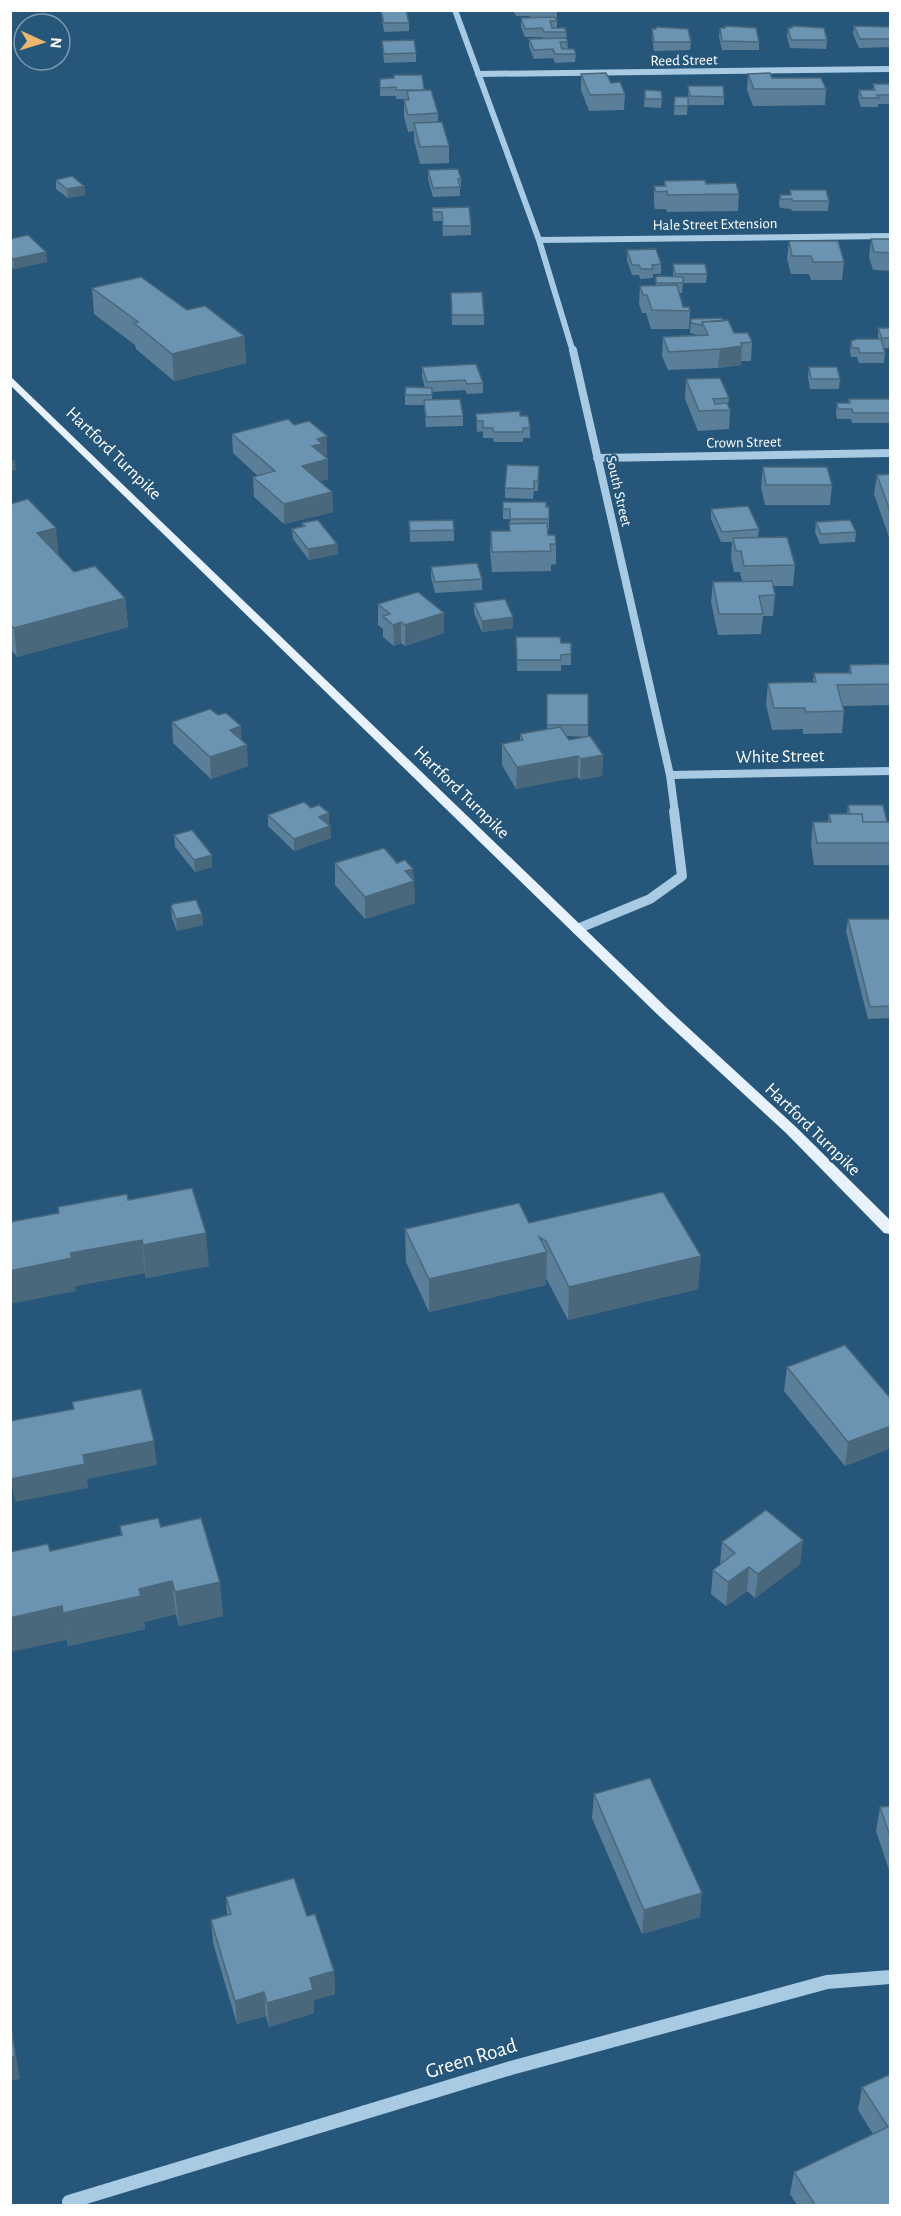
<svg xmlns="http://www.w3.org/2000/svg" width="901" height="2216" font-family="'Alegreya Sans',sans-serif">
	<rect width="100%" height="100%" fill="#265679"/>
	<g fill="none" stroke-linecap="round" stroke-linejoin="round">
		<path stroke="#a8cbe3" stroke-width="6" d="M455 10 539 240 573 352
			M478 74 890 69
			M539 240 890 236"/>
		<path stroke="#a8cbe3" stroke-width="8" d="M573 350 670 775 675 813
			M597 458 890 453
			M670 775 890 771"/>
		<path stroke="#a8cbe3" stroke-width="10" d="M577 929 650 899 682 876 674 811"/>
		<path stroke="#a8cbe3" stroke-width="14" d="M69 2202 511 2068 827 1982 890 1977"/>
		<path fill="#e8f2fc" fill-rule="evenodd" d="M10 376 669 1010 796 1127 890 1220V1234L884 1233 786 1133 659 1016 10 385Z"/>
	</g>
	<path fill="#5b7f98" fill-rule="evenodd" d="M513 10H557V18H555L557 21V28L566 32 568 49 576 54 575 62 555 63 553 58 534 59 529 47V39L543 38 542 37H525L521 27V18H531L530 16H516Z
		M381 11 409 23V31L384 32 382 19Z
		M854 26 891 29V47L859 48 853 34Z
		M656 27 691 42 690 50 654 51 652 38V29H656Z
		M720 28 759 42V50H722L719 37Z
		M788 28 827 40 826 49 790 48 787 36Z
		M382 41 416 53V62L384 63Z
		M581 74 611 83 625 94 624 110 589 111 581 90Z
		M748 74 826 89 825 105 753 106 747 90Z
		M422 75 424 91 438 113V122L449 146V163L420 164 414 140V131L408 132 404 117V100H407V99H396V96H380V79L394 78Z
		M873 84H891V104H878V107H861L858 98 859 90H873Z
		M688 86 724 97V105H689L688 95Z
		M645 90 662 99 661 108 644 107Z
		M675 97H688L687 115H674Z
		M428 170 461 179V188H460V196L433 197 428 179Z
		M56 180 84 186 85 195 68 198 56 189Z
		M664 181 706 184 739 194 738 211 667 212 666 209H655L654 204V186H664Z
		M790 190 829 201 828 211H792L791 209 780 208 779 204 780 195H790Z
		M432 208 471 226V235L443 236 442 221H433Z
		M10 239 46 252 47 262 14 269 10 265Z
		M871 239H891V271L873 270 869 257Z
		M789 241 844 262 842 280H811L809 274H791L787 259Z
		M627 250 661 264V274H653V278L640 279 639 275H632L627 260Z
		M673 264 707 274 706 283H683L682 293H679L683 307 690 311 689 329H651L646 313H642L639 304 640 286 656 285V276L673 277Z
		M92 288 187 310 244 336 246 363 174 381 136 349 135 345 94 314Z
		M451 293 484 315V325H452Z
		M691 319 723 321 734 333 752 342 751 361H741V365L718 368 668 370 662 356 663 337 698 335 690 333Z
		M878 328H891V348H883L885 353 884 363H859L857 357H851L850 351 851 341 878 339Z
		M422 367 483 383V393L467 394 465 390 432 392V399L463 416V426L426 427 424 405H405V395L425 388 422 377Z
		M809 367 840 379 839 389H810L808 377Z
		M686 379 729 398 728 406 730 410 729 429 698 431 685 399Z
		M849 399H891V423H852L851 419H837L836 413 837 403H848Z
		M476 414 520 416 530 428V438H523V442H494L493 438H483V431L477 432Z
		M232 434 327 456H324L328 479 320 481 332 492 333 512 284 524 254 497 253 477 258 476 233 453Z
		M539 466 538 491H534L533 499 505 498V488Z
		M763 467 832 485 830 505H765L761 487Z
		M891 474V539L890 540 874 494 877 475Z
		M503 502 549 507V530H548V535L556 544V564L551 565V571L492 572 490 552 491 531H509L510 519H503Z
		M10 504 74 572 125 598 128 627 17 657 10 649Z
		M711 509 759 529 758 537 795 565 793 586H773L775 595 773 616H763L761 634 718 635 711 602 713 582 742 581 740 572H734L731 558 732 542H721L711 519Z
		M409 521 454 530V541L410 542Z
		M816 522 856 532 855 542 820 544 815 532Z
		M302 523 337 544 338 554 309 560 293 539 292 529 302 527Z
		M431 567 482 579V590L435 593 431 577Z
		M474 603 513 628 482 632 474 613Z
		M378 604 444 633 405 646 401 643 394 646 383 637V629L378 625Z
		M516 637 561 643 571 654V665H561V671H517Z
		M891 664V705L843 706 844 711 842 733 803 734V729L772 730 766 704 768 683 813 682 814 673H849L850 665Z
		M547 694 588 725V737L603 755 602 776 580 780 578 777 516 789 502 765V744L520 740V734L547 729ZM566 736 588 737 569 740Z
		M218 715 241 726V740L248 766 211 779 173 743 172 722Z
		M848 805 887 822H891V865H814L811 844 813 822H828L829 814H847Z
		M268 815 329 825 330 826 331 838 294 851 268 826Z
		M174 835 212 867 195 872 175 847Z
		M335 863H397L413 869 415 903 365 919 335 885Z
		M171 906 202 914 203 925 177 931 172 918Z
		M848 919H891V1018L868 1019 846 931Z
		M128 1200 209 1266 146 1278 145 1273 75 1286 76 1291 58 1207Z
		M529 1223 698 1289 568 1320 546 1278V1285L429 1312 406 1262 405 1229Z
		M787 1367 891 1399V1448L845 1466 784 1391Z
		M120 1526 161 1527 223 1616 179 1626 176 1614 144 1622 145 1629 68 1646 50 1551 121 1535Z
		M803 1540 800 1564 755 1598 747 1591 726 1606 711 1594 713 1570 720 1565 722 1542Z
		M594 1794 700 1917 642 1934 592 1818Z
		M891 1806V1876L876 1831 880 1807Z
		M226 1897 307 1916 334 1971 335 1994 314 2000V2013L269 2027 266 2016 237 2024 213 1943 211 1920 227 1915Z
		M891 2074V2205H797L790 2194 794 2172 873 2134 858 2110 862 2087Z"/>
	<path fill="#4a687c" d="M84 186 85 195 68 198 67 189Z
		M46 252 47 262 14 269 13 259Z
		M244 336 246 363 174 381 172 354Z
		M742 346 741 365 718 368 720 349Z
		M327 436V456L323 457 328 459V479L303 486 302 466 317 439Z
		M15 460 16 470 10 471V461Z
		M332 492 333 512 284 524V504Z
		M56 528 59 557 37 533Z
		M337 544 338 554 309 560 308 549Z
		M125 598 128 627 17 657 14 628Z
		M444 613V633L405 646V625Z
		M513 617V628L482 632V621Z
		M401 622V643L394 646 393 625Z
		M241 726 242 746 247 745 248 766 211 779 210 757 230 730Z
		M603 755 602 776 580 780 581 759Z
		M578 756V777L516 789 517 767Z
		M329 813V825L319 817Z
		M330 826 331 838 294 851V839Z
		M212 855V867L195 872 194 860Z
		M413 869V882L414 881 415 903 365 919V897L405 871Z
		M202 914 203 925 177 931 176 919Z
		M206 1233 209 1266 146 1278 143 1245Z
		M142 1240 145 1273 75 1286 76 1291 10 1304V1271L70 1253Z
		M547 1252 546 1285 429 1312V1279Z
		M701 1256 698 1289 568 1320 569 1287Z
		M891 1426V1448L845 1466 848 1442Z
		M154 1441 157 1465 87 1479 88 1488 15 1502 11 1479 83 1455Z
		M803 1540 800 1564 755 1598 758 1574Z
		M749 1567 747 1591 726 1606 728 1582Z
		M172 1581 176 1614 144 1622 145 1629 68 1646 63 1613 139 1589Z
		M220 1582 223 1616 179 1626 175 1592Z
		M62 1606 67 1640 10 1652V1618Z
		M702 1893 700 1917 642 1934 644 1910Z
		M334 1971 335 1994 314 2000V2013L269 2027 267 2003 310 1978Z
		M264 1992 266 2016 237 2024 235 2001Z
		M10 2016 20 2079 10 2081Z"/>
	<path fill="#6a94b1" stroke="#4a687c" stroke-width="1.5" d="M406 10 409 23H384L381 11Z
		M555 17 557 21H550L552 28H565L566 32H544L542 28 525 29 521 18Z
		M725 26 756 28 759 42 722 41 720 28H725Z
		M792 26 824 28 827 40H791L788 28H792Z
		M854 26 890 27 891 29V39H860Z
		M656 27 688 29 691 42H654L652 29H656Z
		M566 38 568 42H560L562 49H574L576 54H555L553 49 534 50 529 39Z
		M414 40 416 53 384 54 382 41Z
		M606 73 611 83 620 82 625 94 590 95 581 74Z
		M770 73 772 78H821L826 89H754L748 74Z
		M394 75H422L424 90H396V87L380 88V79L394 78Z
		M873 84H891V95H877L879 98H862L859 90H875Z
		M688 86H723L724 97 690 96Z
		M431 90 438 113 408 115 404 100H409L407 91Z
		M645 90 661 91 662 99H645Z
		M675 97H688V106H674Z
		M442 122 449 146 420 147 414 123Z
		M458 169 461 179H458L460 187 433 188 428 170Z
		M72 176 84 186 67 189 56 180Z
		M705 180 706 184 736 183 739 194 668 195 667 191 656 192 654 186H666L664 181Z
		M790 190H826L829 201H792V199H781L780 195H791Z
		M469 207 471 226H443L442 212H433L432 208Z
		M28 235 46 252 13 259 10 257V239Z
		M871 239H891V253L874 252Z
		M789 241H838L844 262H813L811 256H792Z
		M656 249 661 264 652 265 653 269H641L639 265H632L627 250Z
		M673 264H705L707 274H675Z
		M656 276 683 277V283H656Z
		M141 277 187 310 205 306 244 336 172 354 134 323 138 322 92 288Z
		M677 285 683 307H689L690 311 652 310 647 295H643L640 286Z
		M482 292 484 315H452L451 293Z
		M722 318 723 321 702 322V325L691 323V319Z
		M728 320 734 333H748L752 342 741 343 742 346 720 349 669 352 663 337 708 335 702 322Z
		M878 328H891V338H882Z
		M857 339H881L885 353H860L858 348H852L851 341Z
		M476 364 483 383 467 384 465 380 427 382 422 367Z
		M809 367H837L840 379H811Z
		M720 378 729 398 713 399 715 404 727 403 730 410 699 411 686 379Z
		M406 387 432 388V395H405Z
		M460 399 463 416 426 417 424 400Z
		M849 399H891V413H853L852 409H838L837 403H850Z
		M520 411V416H528L530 428H523V432H494L493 428H483V421H477L476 414Z
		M288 419 294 425 309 421 327 436 317 439 322 444 312 446 328 459 302 466 332 492 284 504 253 477 275 471 232 434Z
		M507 465 539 466 538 481H534V489L505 488Z
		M763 467H827L832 485H766Z
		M891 474V514L877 475Z
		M28 499 56 528 37 533 74 572 95 566 125 598 14 628 10 624V504Z
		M503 502H546V507H549V519H510V509H503Z
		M748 506 759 529 722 532 711 509Z
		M318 520 337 544 308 549 292 529 305 526 302 523Z
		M453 520 454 530 410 531 409 521Z
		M850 520 856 532 821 534 816 522Z
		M547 523 548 535H555L556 544H550L551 551 492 552 491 531H510L509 524Z
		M787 537 795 565 744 566 741 551H736L733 538Z
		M477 563 482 579 435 582 431 567Z
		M772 581 775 595 759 596 763 614H719L713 582Z
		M418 592 444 613 405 625 401 622 393 625 383 616 390 614 378 604Z
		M505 599 513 617 482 621 474 603Z
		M516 637H560L561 643H571V654L561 655V660H517Z
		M891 664V684L837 685 844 711 806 712 805 708H774L768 683 816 682 814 673H851L850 665Z
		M547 694H588V725H547Z
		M210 709 218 715 226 713 241 726 230 730 247 745 210 757 172 722Z
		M560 727 569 740 590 736 603 755 581 759 578 756 517 767 502 744 523 740 520 734Z
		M304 802 311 808 319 805 329 813 319 817 330 826 294 839 268 815Z
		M848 805H883L887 822H863L862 814H850Z
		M829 814H862L863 822H891V843H817L813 822H831Z
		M192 830 212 855 194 860 174 835Z
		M384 848 397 863 405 860 413 869 405 871 414 881 365 897 335 863Z
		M196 900 202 914 176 919 171 906 173 904Z
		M848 919H891V1006L870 1007Z
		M192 1188 206 1233 143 1245 142 1240 70 1253 72 1258 10 1271V1222L59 1213 58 1207 127 1194 128 1200Z
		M663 1192 701 1256 569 1287 546 1241 539 1237 547 1252 429 1279 405 1229 519 1203 529 1223Z
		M845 1345 891 1399V1426L848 1442 787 1367Z
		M141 1389 154 1441 83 1455 85 1464 11 1479 10 1421 74 1409 72 1402Z
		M766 1510 803 1540 758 1574 749 1567 728 1582 713 1570 735 1553 722 1542Z
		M158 1518 161 1527 201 1518 220 1582 175 1592 172 1581 139 1589 141 1596 63 1613 62 1606 10 1618V1552L48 1544 50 1551 122 1535 120 1526Z
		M650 1778 702 1893 644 1910 594 1794Z
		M891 1806V1839L880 1807Z
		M294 1878 307 1916 315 1914 334 1971 310 1978 313 1990 267 2003 264 1992 235 2001 211 1920 231 1914 226 1897Z
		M10 2024 15 2056 10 2057Z
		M891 2074V2205H815L794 2172 888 2127 862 2087Z"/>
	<g text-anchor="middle" stroke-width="4.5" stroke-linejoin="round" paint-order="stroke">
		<g font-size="15" fill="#fff" stroke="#265679">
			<text transform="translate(684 60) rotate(-1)" y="5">Reed Street</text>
			<text transform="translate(715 224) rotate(-1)" y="5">Hale Street Extension</text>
			<text transform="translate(744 442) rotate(-1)" y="5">Crown Street</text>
			<text transform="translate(619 491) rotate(77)" y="5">South Street</text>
		</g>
		<g font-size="18" fill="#fff" stroke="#265679">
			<text transform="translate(114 453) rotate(44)" y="6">Hartford Turnpike</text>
			<text transform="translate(780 756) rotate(-1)" y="6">White Street</text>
			<text transform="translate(462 792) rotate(44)" y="6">Hartford Turnpike</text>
			<text transform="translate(813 1129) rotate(44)" y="6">Hartford Turnpike</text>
		</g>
		<g font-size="21" fill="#fff" stroke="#265679">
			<text transform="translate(471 2058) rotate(-17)" y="7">Green Road</text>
		</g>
	</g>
	<rect width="901" height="2216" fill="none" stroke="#ffffff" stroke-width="24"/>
	<g transform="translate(42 42) rotate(94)"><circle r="28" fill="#265679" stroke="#7d9aaf" stroke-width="1.5"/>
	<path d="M0-4.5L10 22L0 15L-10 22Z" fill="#ecb66e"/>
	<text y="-9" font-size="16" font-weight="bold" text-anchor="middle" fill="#ffffff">N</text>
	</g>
</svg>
